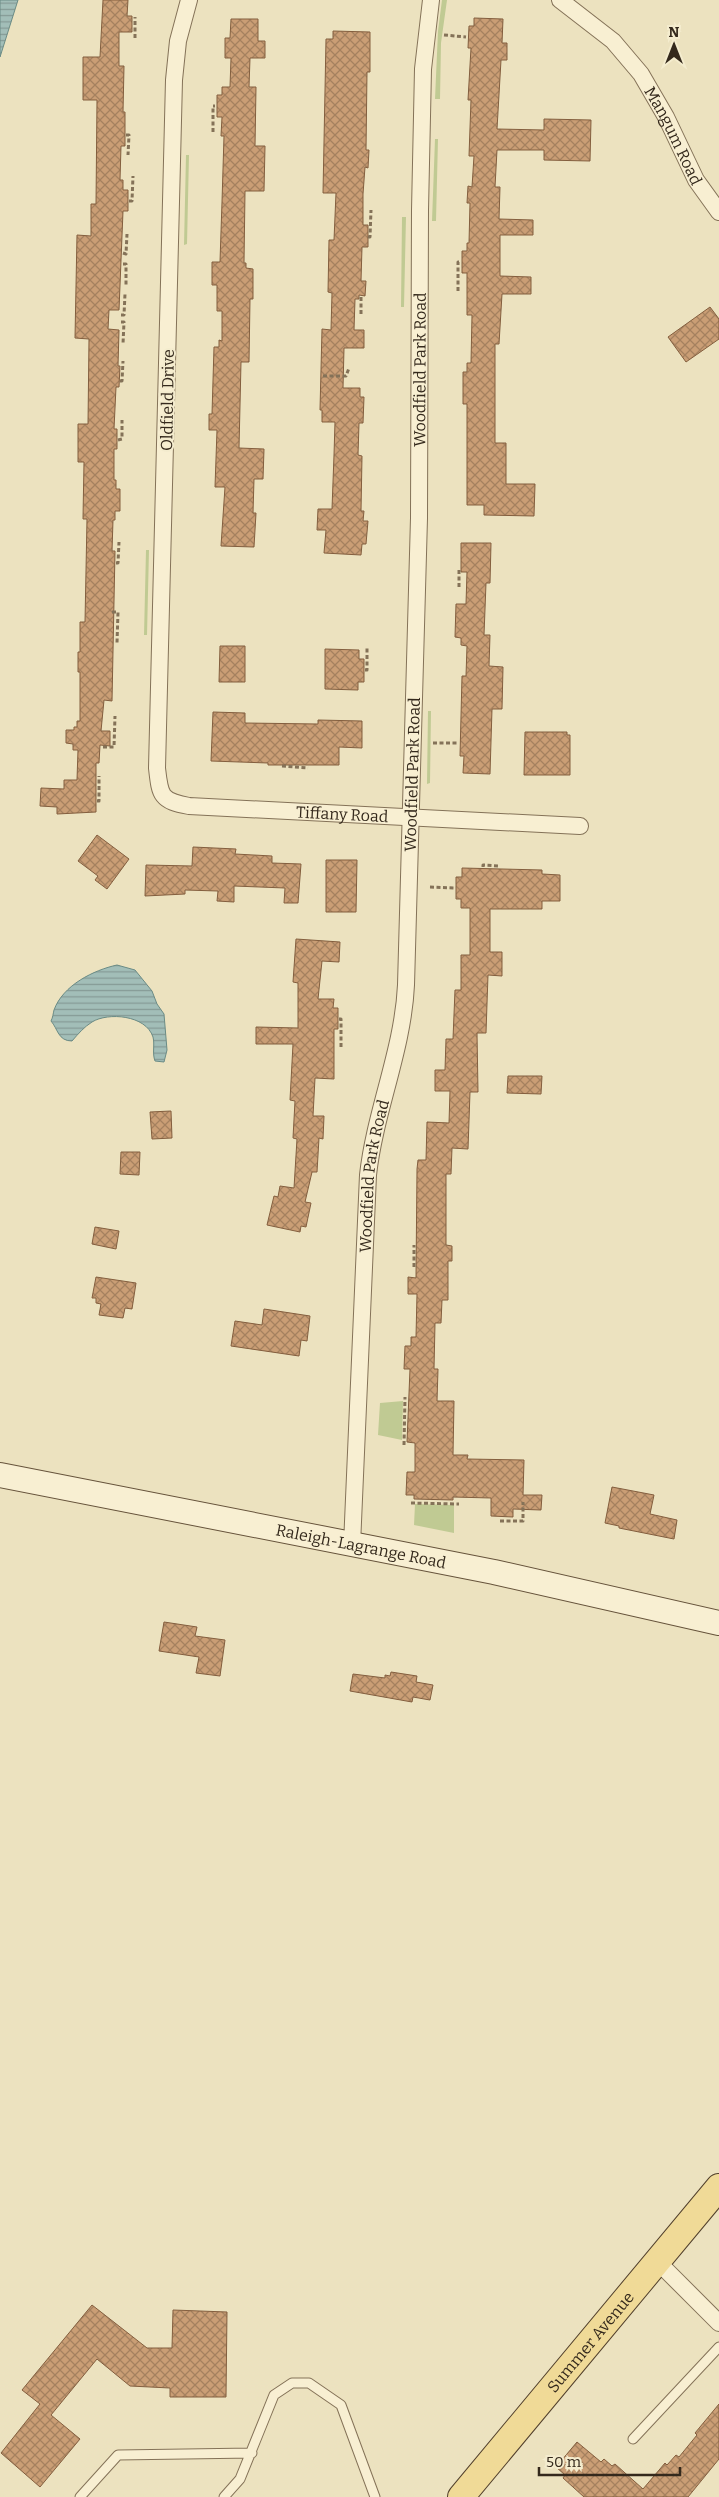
<svg xmlns="http://www.w3.org/2000/svg" width="719" height="2497" font-family="Bitter,serif">
	<defs>
		<pattern id="water-rules" width="6" height="5" patternUnits="userSpaceOnUse" patternTransform="scale(1.25)"><rect width="6" height="5" fill="#a2beb8"/><path d="M0 2.5h6" fill="none" stroke="#859a95"/></pattern>
		<pattern id="building-cross-hatch" width="8" height="8" patternUnits="userSpaceOnUse" patternTransform="scale(1.25)"><rect width="8" height="8" fill="#ca9e75"/><path d="M0 0l8 8M0 8l8-8" fill="none" stroke="#a5815f"/></pattern>
	</defs>
	<rect width="100%" height="100%" fill="#ece2bf"/>
	<path fill="#c0ca93" d="M442 0H447L441 43 440 99H435L438 31Z
		M435 139H438L436 221H432Z
		M186 155H189L187 244 184 245Z
		M402 217H406L404 307H401Z
		M146 550H149L147 635H144Z
		M428 711H431L430 783 427 784Z
		M403 1401 402 1440 378 1435 380 1403Z
		M415 1504 454 1505V1533L414 1525Z"/>
	<path fill="url(#water-rules)" stroke="#6a8b85" d="M0 0H18L0 57Z
		M117 965 135 970 152 991 157 1004 164 1014 167 1050 164 1062 155 1061C152 1053 155 1045 153 1037 146 1015 108 1012 92 1022 84 1027 78 1034 72 1041 58 1041 58 1029 51 1021 53 1017 53 1014 54 1010 63 985 94 970 117 965Z"/>
	<path fill="url(#building-cross-hatch)" stroke="#835e3e" d="M103 0H128L127 16H132V32H119V66H124L123 112H125V146H121L120 180H123V190H128V211H123L119 310H109L108 329 119 330 118 366H120L119 387H116L114 429H117V449H114V480H116V489H120V511H115V520H113L112 551H115L112 701 104 700 101 731H110V746L100 745 99 763H96V812L57 814V807L40 806 41 788 64 789V780H77L78 750H73V744L66 743V730H74V727H77V721H80V672H78V652H80V622H85L87 519H83L84 462H78V424H88L89 339 75 338 77 235 91 236V204H96L97 100H83V57H100Z
		M474 18 503 19 502 43H507V60H501L497 129 544 130V119L591 120 590 161 544 160V150H497L495 187H500L499 219 533 220V235H500V276L531 277V294H502L499 344H495V443H506V484H535L534 516 484 515V505H467V404H463V372H467V363H471L472 315H467V273H462V251H467V243H469L470 203H467L468 186 472 187 474 156H469L471 100H468L471 48H468L469 26H474Z
		M231 19H258V41H265V58H250L249 87H256L255 146H265L264 191H245L244 263H246V268L253 269V299H250L249 362H241L239 448 264 449 263 479H254L253 513H256L254 547 221 546 225 487H215L217 430H209V414H212L214 347H219V340L222 341V311H217V285H212V262H220L222 202 224 136H221L222 117H217V95H222V87H230L231 58H225V38H230Z
		M333 31 370 32V72H367L366 150H369L368 168 365 167 363 194V225H368V247H362L361 281H366L365 296 359 295V299H355L354 330H364V348H344L343 388H360V397H364L363 423H359L358 455 362 456 361 511H364L363 521H368L366 544H362L361 555 324 553 326 530H317L318 509H332L334 455 335 422H322V410H320L322 329 331 330 332 293 328 292 329 240H334L336 193H323L326 39H333Z
		M710 307 719 319V339L686 362 668 337Z
		M461 543H491L490 583H486L484 635H490L489 666 503 667 502 709H492L490 774 463 773 464 756H460L462 676H466L467 646 461 645V638L455 637 456 604H466L467 572H461Z
		M220 646H245V682H219Z
		M325 649 359 650V659H364V682H358V690L325 689Z
		M213 712 245 713V723L318 724V720L362 721V748L339 747V765H268V763L211 761Z
		M525 732H567V735H570V775H524Z
		M97 835 129 859 107 889 95 880 98 876 78 861Z
		M193 847 236 849 235 854 272 856V863L301 864 298 903H284L285 888 234 886V902L217 901 218 891 185 890V894L145 896 146 865 192 866Z
		M326 860H357L356 912H326Z
		M462 868 542 870V874L560 875V901H542V909H490V952H502V976L488 975 486 1033H477L478 1092H470L468 1149 452 1148 451 1174H446V1245L452 1246V1261H448V1300H442L441 1323H435L434 1369H438L437 1401H454L453 1455H468L467 1459 524 1460 523 1495H542L541 1510 513 1509V1517L491 1516V1498L453 1497V1500L414 1499V1495H406L407 1472H415V1443L407 1442 410 1369H404L405 1346H411V1337H416L417 1294H408V1277L416 1278 417 1169 418 1160H426L427 1122 449 1123 450 1091H435V1070H445L446 1039H453L455 990H461V955H470V908H461V899H456V877H462Z
		M296 939 340 942 339 962 322 961 318 999H334L333 1008H338V1029H334V1079L315 1078 313 1116H324L323 1139 319 1138 317 1172H312L305 1202 311 1203 306 1227 301 1226 300 1232 267 1225 274 1196 278 1197 280 1186 294 1188 297 1139 293 1138 295 1101 290 1100 293 1044H256V1027L298 1028V983L293 982Z
		M508 1076H542L541 1094 507 1093Z
		M171 1111 172 1138 152 1139 150 1112Z
		M121 1152H140L139 1175 120 1174Z
		M95 1227 119 1231 116 1249 92 1244Z
		M96 1277 136 1283 132 1309 125 1308 123 1318 99 1315 101 1304 96 1303V1298H92Z
		M264 1309 310 1316 307 1341 301 1340 299 1356 231 1346 235 1321 262 1325Z
		M612 1487 654 1495 650 1514 677 1520 674 1539 619 1528V1526L605 1523Z
		M164 1622 197 1627 195 1636 225 1640 220 1676 196 1673 199 1657 159 1651Z
		M391 1672 417 1676 416 1682 433 1685 430 1700 413 1697 412 1702 350 1691 353 1674 385 1678V1675L390 1676Z
		M92 2305 147 2348H172L173 2310 227 2312 226 2397H170V2388L130 2386 97 2359 51 2415 80 2439 40 2487 1 2453 40 2404 22 2390Z
		M719 2404V2459L688 2497H584L563 2478 565 2475 556 2467 577 2442 601 2462 604 2459 612 2466 615 2464 643 2489 665 2463 667 2465 676 2455 679 2457 697 2435 695 2433Z"/>
	<g fill="none" stroke-linecap="round" stroke-linejoin="round">
		<defs>
			<path id="lane" d="M633 2439 719 2347
				M80 2497 118 2455 252 2453
				M224 2497 240 2479 274 2395 292 2383H309L341 2405 375 2497"/>
			<g id="street">
				<path id="s1" d="M189 0 178 41 174 80 157 768C160 795 160 801 189 806L580 826"/>
				<path id="s2" d="M560 0 613 41 641 74 666 117 696 180 719 212"/>
				<path id="s3" d="M352 1545 368 1175C375 1111 403 1050 406 985L419 518 420 210 423 69 431 0"/>
				<path d="M657 2261 719 2323"/>
			</g>
			<g id="secondary">
				<path id="s4" d="M0 1475 494 1572 719 1623"/>
			</g>
			<g id="primary">
				<path id="s5" d="M461 2497 719 2187"/>
			</g>
		</defs>
		<use href="#lane" stroke="#847258" stroke-width="11"/>
		<use href="#street" stroke="#847258" stroke-width="18"/>
		<use href="#secondary" stroke="#66533b" stroke-width="26"/>
		<use href="#primary" stroke="#52402c" stroke-width="28"/>
		<path stroke="#847258" stroke-width="3" stroke-dasharray="4 2.5" stroke-linecap="butt" d="M444 35 466 37
			M135 38V17
			M213 132V106H215
			M126 135H129L128 155
			M129 201H132L133 176
			M368 237H370L371 210
			M123 253 126 254 127 234
			M123 264H126V285
			M458 291V262H460
			M361 314V297
			M121 315H124L125 294
			M121 322H124L123 344
			M323 376H346L349 368
			M120 381H122L123 361
			M118 440 122 439V420
			M116 563H118L119 542
			M459 570V589
			M112 612H118L117 643
			M365 670H367V647
			M433 743H459
			M103 747H114L115 716
			M282 766 308 768
			M97 801H99V776
			M483 867V865L500 866
			M430 887 455 888
			M339 1019H341V1047
			M414 1267V1245
			M404 1445 405 1397
			M411 1503 459 1504
			M500 1521H523V1502"/>
		<use href="#lane" stroke="#f8efd2" stroke-width="9"/>
		<use href="#street" stroke="#f8efd2" stroke-width="16"/>
		<use href="#secondary" stroke="#f8efd2" stroke-width="24"/>
		<use href="#primary" stroke="#f0da97" stroke-width="26"/>
	</g>
	<g text-anchor="middle" stroke-width="4" stroke-linejoin="round" paint-order="stroke">
		<g font-size="16" fill="#34291c" stroke="#f4ecce">
			<text dy="6" stroke="none"><textPath href="#s2" startOffset="180">Mangum Road</textPath></text>
			<text dy="6" stroke="none"><textPath href="#s3" startOffset="1180">Woodfield Park Road</textPath></text>
			<text transform="translate(167 400) rotate(-89)" y="6">Oldfield Drive</text>
			<text dy="6" stroke="none"><textPath href="#s3" startOffset="775">Woodfield Park Road</textPath></text>
			<text dy="6" stroke="none"><textPath href="#s1" startOffset="980">Tiffany Road</textPath></text>
			<text dy="6" stroke="none"><textPath href="#s3" startOffset="370">Woodfield Park Road</textPath></text>
			<text dy="6" stroke="none"><textPath href="#s4" startOffset="368">Raleigh-Lagrange Road</textPath></text>
			<text dy="6" stroke="none"><textPath href="#s5" startOffset="202">Summer Avenue</textPath></text>
		</g>
	</g>
	<g transform="translate(674 45)" stroke="#f4ecce" stroke-width="4" paint-order="stroke">
	<path d="M0-4L9 19L0 12L-9 19Z" fill="#34291c"/>
	<text y="-8" font-size="14" font-weight="bold" text-anchor="middle" fill="#34291c">N</text>
	</g>
	<path d="M539 2467v8h141v-8" fill="none" stroke="#34291c" stroke-width="2.5"/>
	<text x="546" y="2467" font-size="15" fill="#34291c" stroke="#f4ecce" stroke-width="4" paint-order="stroke">50 m</text>
</svg>
